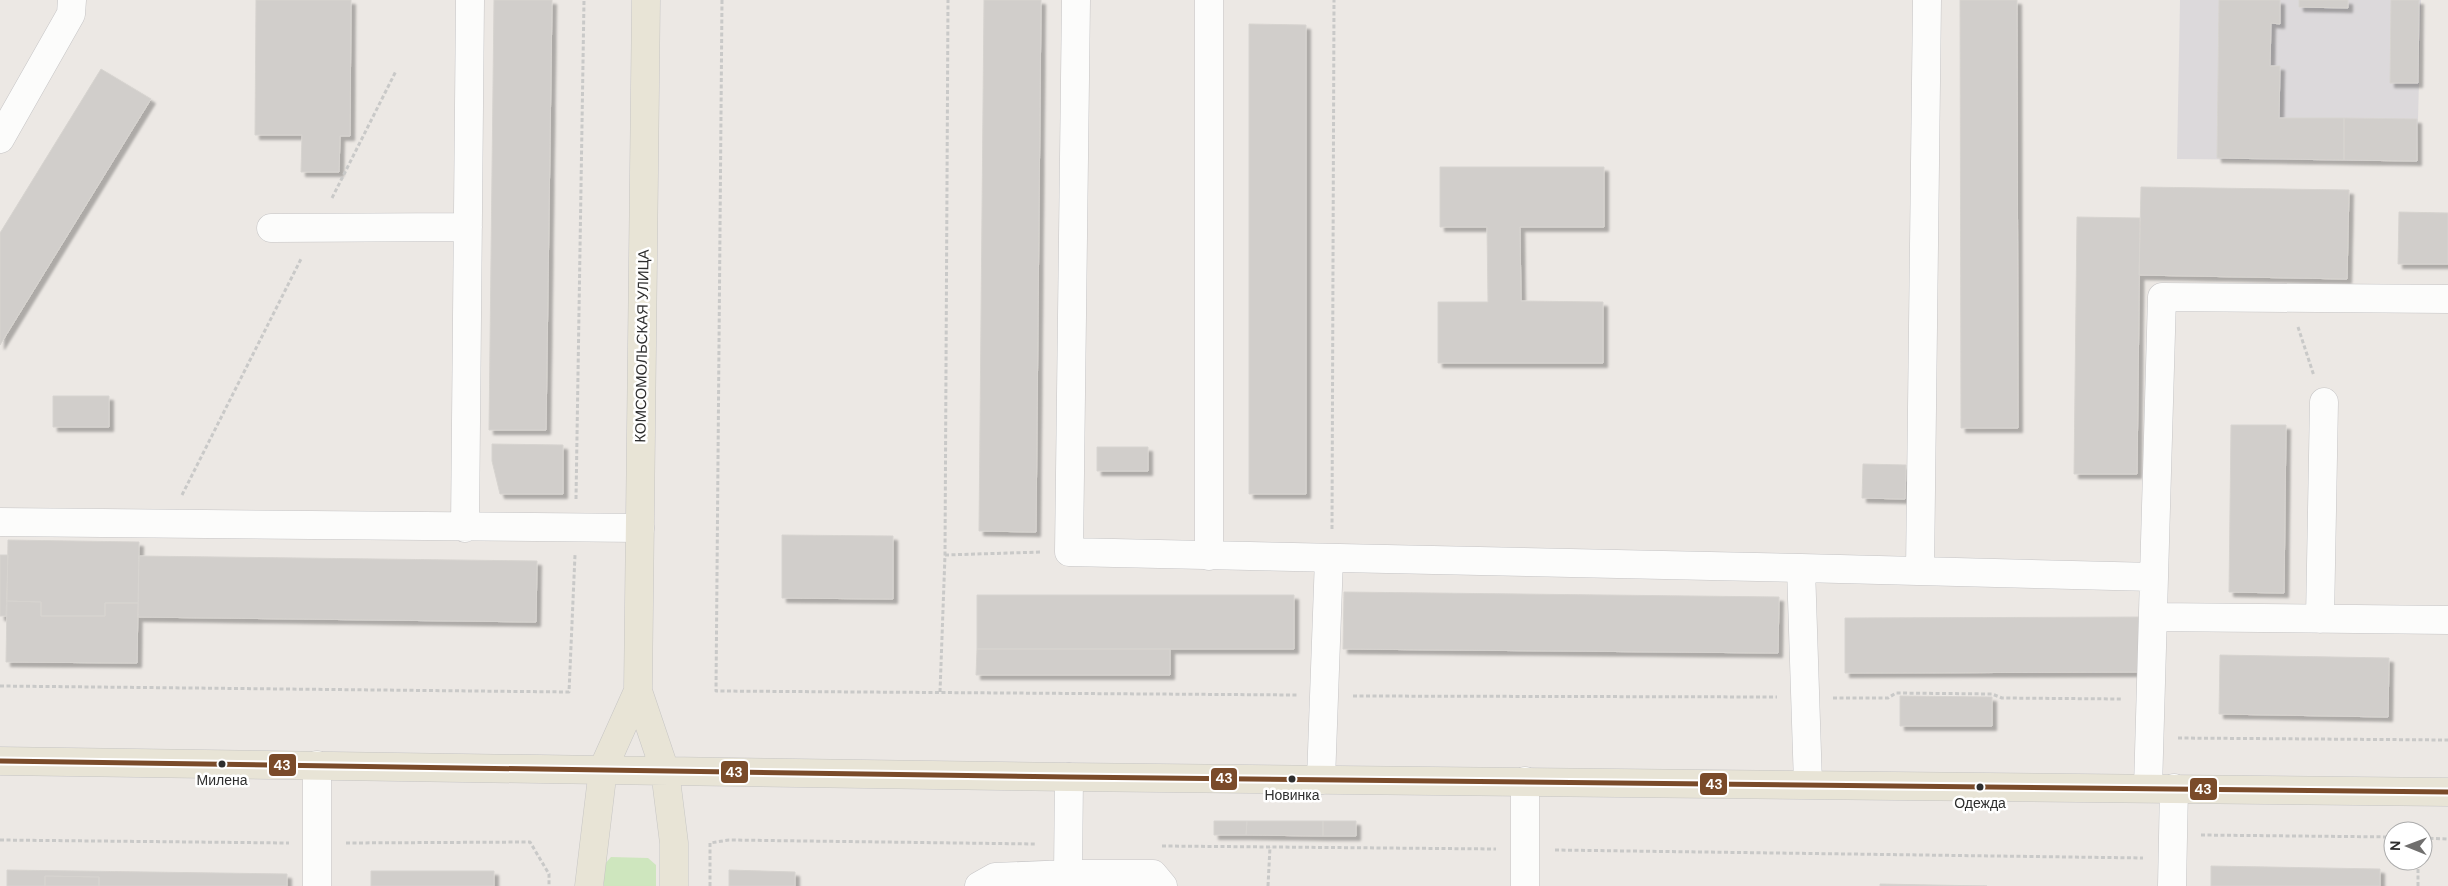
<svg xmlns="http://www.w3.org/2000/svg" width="2448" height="886" font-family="'DM Sans',sans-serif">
	<defs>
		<filter id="shadow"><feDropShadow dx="4.5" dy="4.5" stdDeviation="1" flood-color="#0004"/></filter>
	</defs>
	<rect width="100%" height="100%" fill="#ece8e4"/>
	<path fill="#dcd9db" d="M2180 0H2421L2417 161 2177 159Z"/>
	<path fill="#cee6be" d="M611 857 648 858 656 865V886H604V865Z"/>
	<path fill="#d1cecb" stroke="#d7d4d0" filter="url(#shadow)" d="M256 0H351L350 136H340L339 172H301L302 135H255Z
		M494 0H552L546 430H489Z
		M984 0H1041L1036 532 979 531Z
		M1960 0H2017L2018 428H1961Z
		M2219 0H2280V24L2271 23 2270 66H2280L2279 118H2344V160L2217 158Z
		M2299 0H2348V8L2299 7Z
		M2391 0H2419L2418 83H2390Z
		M1249 24 1306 25V494H1249Z
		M101 69 151 99 0 345V233Z
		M2344 118 2417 119V161L2344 160Z
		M1440 167H1604V227H1520L1521 301 1603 302V363H1438V302H1488L1487 227H1440Z
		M2141 187 2349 190 2347 279 2139 275Z
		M2399 212 2448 213V264H2398Z
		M2077 217 2140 218 2137 474H2074Z
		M53 396H109V427H53Z
		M2231 425H2286L2284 593 2229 592Z
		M492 444 563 445V494H500L492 461Z
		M1097 447H1148V471H1097Z
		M1863 464 1906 465 1905 499 1862 498Z
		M782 535 893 536V599L782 598Z
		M8 540 139 542 138 603H105V616H41V602L7 601Z
		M0 555H8L6 616H0Z
		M139 556 537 561 536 622 138 617Z
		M1344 592 1779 597 1778 653 1343 649Z
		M977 595H1294V649H977Z
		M7 601 41 602V616H105V603H138L137 663 6 662Z
		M2143 617V672L1845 673V618Z
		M977 649H1170V675H976Z
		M2220 655 2389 658 2388 717 2219 714Z
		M1900 696 1992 697V726H1900Z
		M1214 821H1247L1246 835H1214Z
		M1247 821H1323V836L1246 835Z
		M1323 821H1356V836H1323Z
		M2211 866 2380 869V886H2211Z
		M7 870 287 874V886H99V877L45 876V886H7Z
		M729 870 795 872V886H729Z
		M371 871H494V886H371Z
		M45 876 99 877V886H45Z
		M1880 884 1987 886H1880Z"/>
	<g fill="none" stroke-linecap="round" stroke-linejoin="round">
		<defs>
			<path id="minor" d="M1076 0 1069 552 1801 568 1808 784
				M1209 0V556
				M0 139 71 14 72 0
				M271 228 468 227
				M0 522 640 528
				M465 528 470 0
				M1801 568 2154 577 2148 788
				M1920 571 1927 0
				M2154 577 2162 297 2448 299
				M2153 617 2448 620
				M2320 619 2324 402
				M1069 777 1068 874H1153L1163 886
				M1321 780 1329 558
				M1525 781V886
				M317 886V765
				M979 886 995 877 1068 874
				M2172 886 2174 788"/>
			<path id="major" d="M646 0 638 691 665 771 674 843V886
				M0 761 1069 777 2448 792
				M589 886 603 769 638 691"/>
		</defs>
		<use href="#minor" stroke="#c5c4c5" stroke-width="29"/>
		<use href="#major" stroke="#c6c5c4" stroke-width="29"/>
		<path stroke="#c9c9c8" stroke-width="3" stroke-dasharray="4 2.5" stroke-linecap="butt" d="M722 0 716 691 1297 695
			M332 198 396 71
			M2298 327 2314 376
			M182 495 302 257
			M576 499 584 0
			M1332 529 1334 0
			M945 555 1042 552
			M0 686 569 692 575 555
			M940 692 945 555 948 0
			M1353 696 1777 697
			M1833 698H1888L1896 693 1992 694 2002 698 2122 699
			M2178 738 2448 740
			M2201 835 2393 837
			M2423 838 2448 839
			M0 840 289 843
			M346 843 530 842 549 874V886
			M1162 846 1496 849
			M1555 850 2143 858
			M710 886V843L729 840 1036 844
			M1268 886 1270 847
			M2418 886V861"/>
		<use href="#minor" stroke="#fcfcfb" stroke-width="28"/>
		<use href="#major" stroke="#e8e4d6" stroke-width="28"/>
		<defs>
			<path id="bus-1" d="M0 761 1069 777 2448 792"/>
		</defs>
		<use href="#bus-1" stroke="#fff" stroke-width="9"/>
		<use href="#bus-1" stroke="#7a4b2a" stroke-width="5"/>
	</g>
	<g fill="#2e2e2e" stroke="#fff" stroke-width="2">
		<circle cx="222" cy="764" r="4.5"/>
		<circle cx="1292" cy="779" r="4.5"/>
		<circle cx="1980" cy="787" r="4.5"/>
	</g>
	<g text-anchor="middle" stroke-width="5" stroke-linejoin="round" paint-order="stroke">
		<g font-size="14" fill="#2e2e2e" stroke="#fff">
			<text x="222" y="785">Милена</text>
			<text x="1292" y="800">Новинка</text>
			<text x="1980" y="808">Одежда</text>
		</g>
		<g font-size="15" fill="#2e2e2e" stroke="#fff">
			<text transform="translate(642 346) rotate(-89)" y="5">КОМСОМОЛЬСКАЯ УЛИЦА</text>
		</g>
	</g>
	<g stroke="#fff" stroke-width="2">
		<rect x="268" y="753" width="29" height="24" rx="5" fill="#7a4b2a"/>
		<rect x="720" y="760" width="29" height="24" rx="5" fill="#7a4b2a"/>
		<rect x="1210" y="767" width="28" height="24" rx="5" fill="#7a4b2a"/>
		<rect x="1699" y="772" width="29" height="24" rx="5" fill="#7a4b2a"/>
		<rect x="2189" y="777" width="29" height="24" rx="5" fill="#7a4b2a"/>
	</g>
	<g font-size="14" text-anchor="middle" font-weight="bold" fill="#fff">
		<text x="282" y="770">43</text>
		<text x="734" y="777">43</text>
		<text x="1224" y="783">43</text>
		<text x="1714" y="789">43</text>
		<text x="2203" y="794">43</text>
	</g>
	<g transform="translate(2408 846) rotate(271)"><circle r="24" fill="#ffffff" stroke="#ababab"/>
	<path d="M0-4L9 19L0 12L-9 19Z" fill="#706f6e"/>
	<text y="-8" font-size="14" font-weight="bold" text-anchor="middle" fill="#2e2e2e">N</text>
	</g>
</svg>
